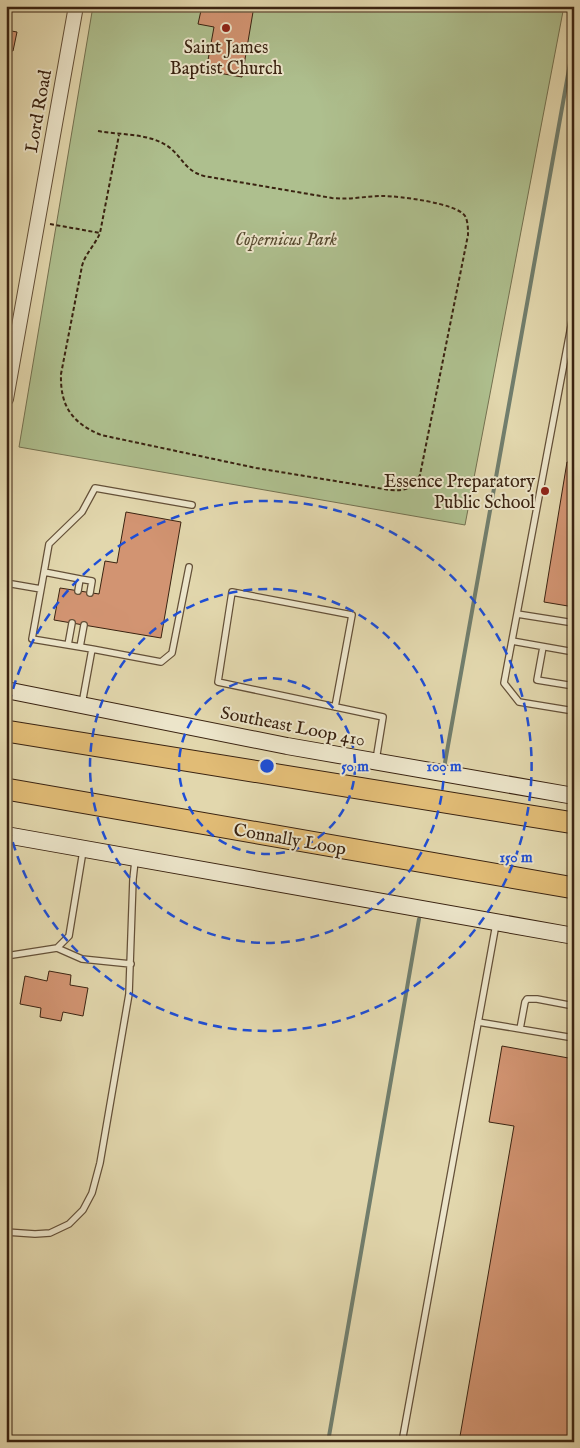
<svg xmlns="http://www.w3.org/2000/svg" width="580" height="1448" font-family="'IM FELL English',serif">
	<rect width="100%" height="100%" fill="#e2d7ad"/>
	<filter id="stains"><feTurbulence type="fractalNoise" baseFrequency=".004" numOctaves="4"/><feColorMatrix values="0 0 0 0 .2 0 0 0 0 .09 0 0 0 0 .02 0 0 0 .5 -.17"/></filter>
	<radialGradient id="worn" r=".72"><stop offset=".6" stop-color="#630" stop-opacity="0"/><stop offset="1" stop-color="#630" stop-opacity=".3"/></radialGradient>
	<path fill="#aebf8e" stroke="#747150" d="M93 6H564L465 525 19 447Z"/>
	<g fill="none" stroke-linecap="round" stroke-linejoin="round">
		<path stroke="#717e6d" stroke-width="4" d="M444 768 574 41
			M328 1442 419 919"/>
	</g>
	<path fill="#d29472" stroke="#3a2311" d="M202 6H254L242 77 206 71 214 27 198 24Z
		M6 30 17 32 13 51 6 50Z
		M567 462 574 463V607L544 602Z
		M126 512 181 522 161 638 54 620 60 588 99 594 105 561 117 563Z
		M49 971 71 975 70 985 88 988 83 1016 63 1012 61 1021 40 1017 41 1008 20 1004 25 976 47 981Z
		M502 1046 574 1059V1442H459L514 1126 489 1122Z"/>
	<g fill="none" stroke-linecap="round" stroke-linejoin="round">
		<defs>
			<path id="service" d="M574 310 504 683 519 702 574 711
				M44 572 80 579 78 591
				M80 579 92 581 90 593
				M6 583 41 589 32 639 92 649 82 704
				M41 589 49 544 82 512 95 488 192 505
				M517 614 574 623
				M512 641 574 652
				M68 645 72 623
				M80 647 84 625
				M543 647 537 680 574 686
				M92 649 161 662 172 653 189 567
				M335 707 352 615 232 592 218 682 383 717 376 760
				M57 948 82 959 131 964
				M6 956 57 948 69 936 83 851
				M478 1022 574 1038
				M520 1029 525 1002 527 999H537L574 1006
				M6 1232 35 1234 50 1233 69 1224 83 1210 92 1193 100 1163 129 994 133 879 135 861
				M402 1442 496 924"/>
			<path id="tertiary" d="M6 399 76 6"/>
			<path id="secondary" d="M6 690 287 746 574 796
				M6 835 574 936"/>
			<path id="motorway" d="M6 731 574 823
				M6 789 574 888"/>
		</defs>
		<use href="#service" stroke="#645038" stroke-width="8"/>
		<use href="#tertiary" stroke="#645038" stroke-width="16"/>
		<use href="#secondary" stroke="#3a2311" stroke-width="18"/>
		<use href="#motorway" stroke="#3a2311" stroke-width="23"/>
		<path stroke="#3a2311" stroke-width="2" stroke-dasharray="4 2.5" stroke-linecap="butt" d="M98 131C120 135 146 133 166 145 183 156 183 170 204 176L332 198C350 200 366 196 383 196 398 196 457 203 465 216 468 221 468 229 468 235L420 475C413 489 404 491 390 490L256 468 101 435C72 423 60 406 61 374L82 266C85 254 95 245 100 233L119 135
			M50 224 100 233"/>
		<use href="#service" stroke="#ece5ca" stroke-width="5.5"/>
		<use href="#tertiary" stroke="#ece5ca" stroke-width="14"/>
		<use href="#secondary" stroke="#ece5ca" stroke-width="16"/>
		<use href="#motorway" stroke="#e1bc76" stroke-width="21"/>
	</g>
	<g fill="none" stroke="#1d4ed8" stroke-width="2.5" stroke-dasharray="9 6">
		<circle cx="267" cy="766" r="88"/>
		<circle cx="267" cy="766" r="177"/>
		<path d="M6 718A265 265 0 1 1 6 814"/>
	</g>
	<g fill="#8f2418" stroke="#ece5ca" stroke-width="2">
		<circle cx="226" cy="28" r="5"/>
		<circle cx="545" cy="491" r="5"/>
	</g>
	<g text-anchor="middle" stroke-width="4" stroke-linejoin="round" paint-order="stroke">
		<g font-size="18" fill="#3a2311" stroke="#ece5ca">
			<text x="226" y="53">Saint James<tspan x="226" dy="21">Baptist Church</tspan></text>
			<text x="535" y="487" text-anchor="end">Essence Preparatory<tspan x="535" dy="21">Public School</tspan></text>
		</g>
		<g font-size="18" fill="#3a2311" stroke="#ece5ca">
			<text transform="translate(38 111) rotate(-80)" y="6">Lord Road</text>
			<text transform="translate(293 726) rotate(11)" y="6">Southeast Loop 410</text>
			<text transform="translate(290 839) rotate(10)" y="6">Connally Loop</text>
		</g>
		<g font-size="18" font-style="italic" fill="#574a30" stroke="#ece5ca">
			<text x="286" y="245">Copernicus Park</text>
		</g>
	</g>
	<circle cx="267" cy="766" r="8" fill="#1d4ed8" stroke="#ece5ca" stroke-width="2.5"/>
	<g font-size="15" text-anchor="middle" font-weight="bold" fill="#1d4ed8" stroke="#ece5ca" stroke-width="4" stroke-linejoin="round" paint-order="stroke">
		<text x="355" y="771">50 m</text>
		<text x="444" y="771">100 m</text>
		<text x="516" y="862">150 m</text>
	</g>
	<rect width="580" height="1448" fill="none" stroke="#e2d7ad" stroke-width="25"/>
	<rect x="8" y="8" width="565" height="1433" fill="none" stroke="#3a2311" stroke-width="2.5"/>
	<rect x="12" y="12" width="555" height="1423" fill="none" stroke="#3a2311"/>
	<rect width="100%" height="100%" filter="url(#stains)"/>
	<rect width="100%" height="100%" fill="url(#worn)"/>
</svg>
